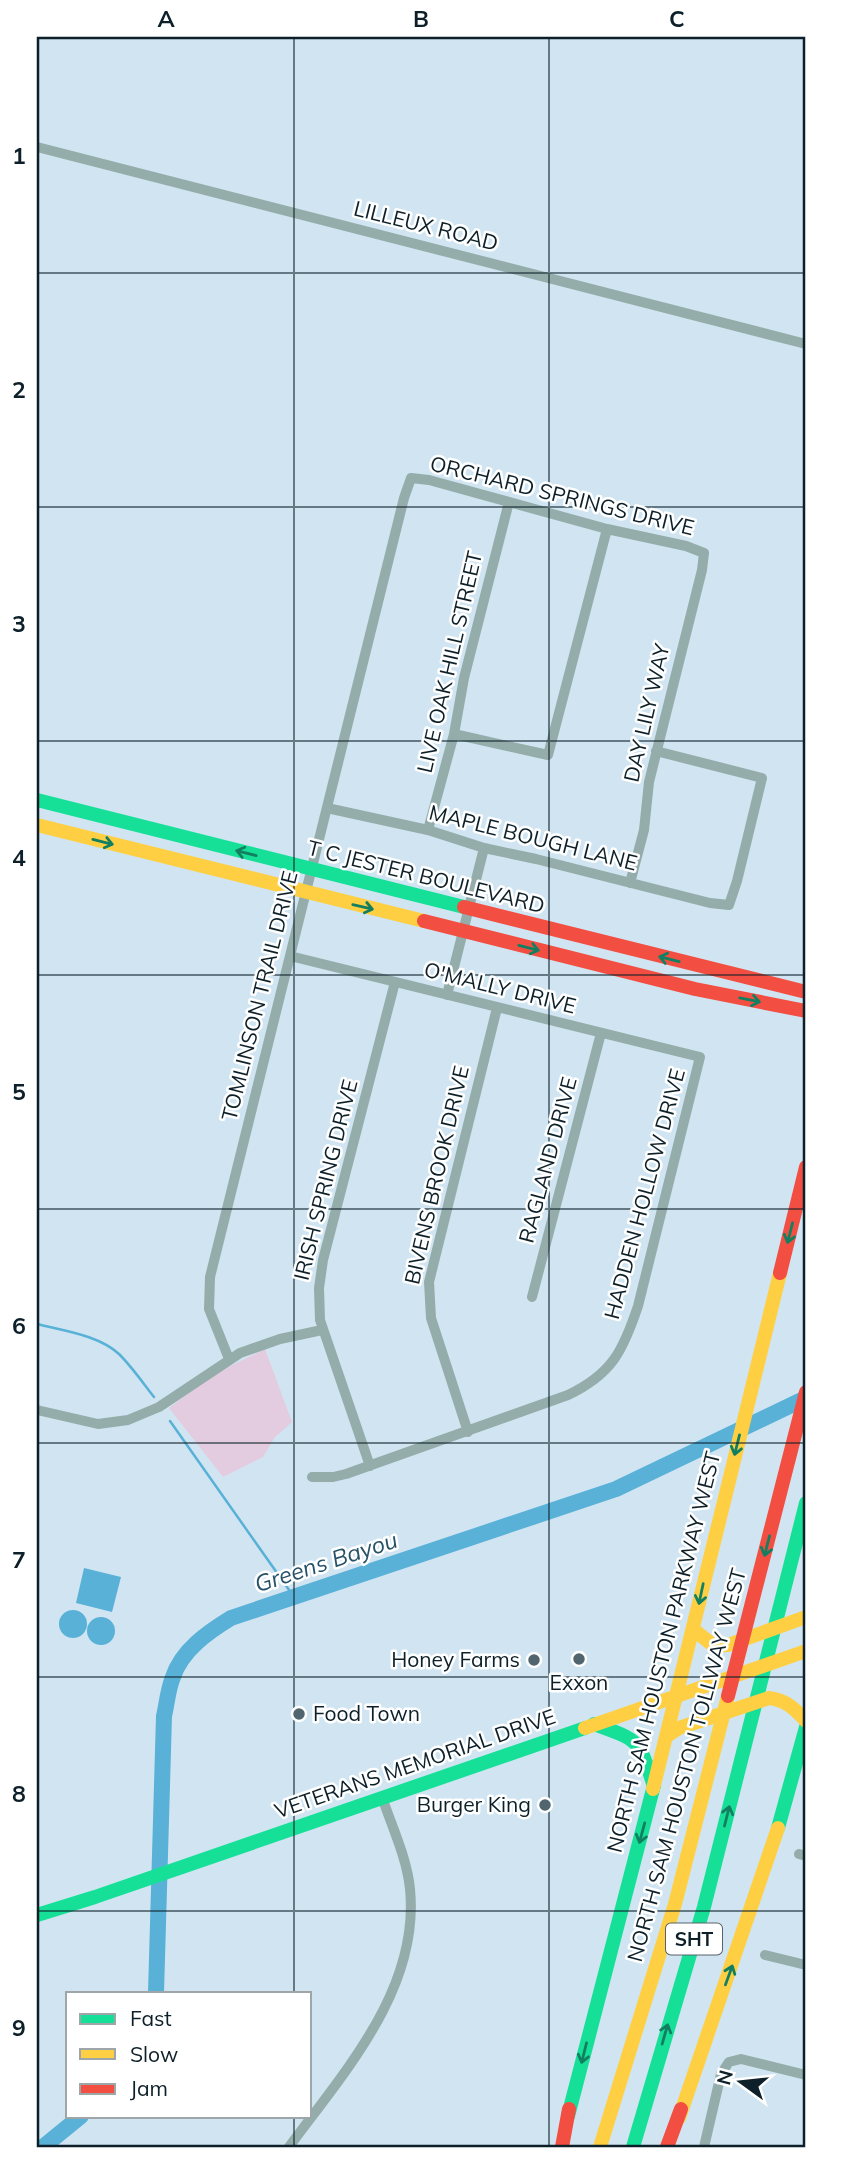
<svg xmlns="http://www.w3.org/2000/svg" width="843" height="2184" font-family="Mulish,sans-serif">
	<rect width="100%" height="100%" fill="#d0e5f1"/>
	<path fill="#e3ccdf" d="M265 1349 292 1422 275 1437 263 1457 223 1477 169 1408 212 1375Z"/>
	<path fill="#59b1d7" d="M84 1568 121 1577 112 1612 76 1603Z
		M59 1624a14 14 0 1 1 28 0a14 14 0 1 1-28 0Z
		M87 1631a14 14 0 1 1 28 0a14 14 0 1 1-28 0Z"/>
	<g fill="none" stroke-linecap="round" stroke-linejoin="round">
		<path stroke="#59b1d7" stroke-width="2.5" d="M37 1324C64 1331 98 1335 119 1354 132 1367 143 1383 154 1397
			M170 1421 294 1597"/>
		<path stroke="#59b1d7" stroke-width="16" d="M156 1993 164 1716C167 1703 168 1689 173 1677 182 1650 208 1632 231 1618L616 1489 806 1398
			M43 2147 81 2116"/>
		<path stroke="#94adaa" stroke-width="10" d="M37 147 806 344
			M454 734 548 755 607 529
			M327 808 428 830 484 848 536 859 710 903 729 905 737 881 762 778 656 751
			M428 830 454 734 464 678 509 502
			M290 956 700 1057 638 1306C623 1351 612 1374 568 1395L346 1474 333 1477H312
			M447 995 484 848
			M532 1297 601 1033
			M229 1359 209 1309 210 1277 404 498 411 478 429 480 607 529 686 546 704 553 702 570 649 782 644 830 630 883
			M37 1410 98 1424 128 1420 159 1407 240 1353 280 1339 322 1330
			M468 1432 431 1318 429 1282 497 1008
			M370 1466 320 1320 319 1288 323 1260 395 982
			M799 1854 806 1856
			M765 1955 806 1965
			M289 2147C344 2072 420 1989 410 1889 407 1858 392 1827 382 1797
			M704 2147 721 2074 729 2062 741 2059 806 2075"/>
		<path stroke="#16e098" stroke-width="14" d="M37 800 464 907
			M594 1724C641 1741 638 1739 654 1786
			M778 1828 806 1727
			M37 1915 95 1897 585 1728
			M568 2116 653 1789
			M633 2147 704 1907 806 1503"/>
		<path stroke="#ffcf43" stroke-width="14" d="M37 825 424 921
			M694 1630 714 1646 728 1645 806 1617
			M585 1728 806 1651
			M667 1736 679 1728 769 1698C786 1700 795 1709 806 1721
			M653 1789C697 1617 737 1445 780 1273
			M679 2118 778 1828
			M600 2147 675 1904 728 1696"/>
		<path stroke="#f24e42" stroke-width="14" d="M464 907 806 992
			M424 921 695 989 806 1011
			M780 1273 806 1167
			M728 1696 806 1392
			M562 2147 569 2109
			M667 2147 681 2109"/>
	</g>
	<defs><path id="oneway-shaft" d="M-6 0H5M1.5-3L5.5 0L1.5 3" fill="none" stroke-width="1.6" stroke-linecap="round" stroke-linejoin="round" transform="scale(1.75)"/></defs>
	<g stroke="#128060">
		<use href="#oneway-shaft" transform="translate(103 842) rotate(14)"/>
		<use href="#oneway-shaft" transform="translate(246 853) rotate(-166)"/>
		<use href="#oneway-shaft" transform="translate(363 907) rotate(13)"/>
		<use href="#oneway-shaft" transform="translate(529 948) rotate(14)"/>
		<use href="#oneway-shaft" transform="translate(669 959) rotate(-166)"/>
		<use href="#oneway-shaft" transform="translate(750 1000) rotate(11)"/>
		<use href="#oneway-shaft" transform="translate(790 1233) rotate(104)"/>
		<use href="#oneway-shaft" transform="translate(737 1445) rotate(104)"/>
		<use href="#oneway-shaft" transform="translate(767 1546) rotate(104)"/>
		<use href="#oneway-shaft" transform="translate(701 1594) rotate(102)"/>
		<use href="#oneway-shaft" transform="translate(727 1816) rotate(-76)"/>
		<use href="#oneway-shaft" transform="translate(642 1833) rotate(105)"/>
		<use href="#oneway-shaft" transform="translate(729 1975) rotate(-70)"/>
		<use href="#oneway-shaft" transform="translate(665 2034) rotate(-74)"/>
		<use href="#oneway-shaft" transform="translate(584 2053) rotate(104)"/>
	</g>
	<path fill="none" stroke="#0d2029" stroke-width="2" stroke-opacity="0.55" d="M294 37V1993M549 37V2147M37 273H806M37 507H806M37 741H806M37 975H806M37 1209H806M37 1443H806M37 1677H806M37 1911H806M294 2116V2147"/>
	<g fill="#51656f" stroke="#fff" stroke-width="2.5">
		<circle cx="579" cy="1659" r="7"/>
		<circle cx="534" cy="1660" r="7"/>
		<circle cx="299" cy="1714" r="7"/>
		<circle cx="545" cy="1805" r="7"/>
	</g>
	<g text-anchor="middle" stroke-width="5" stroke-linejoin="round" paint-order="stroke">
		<rect fill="#fff" stroke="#566369" stroke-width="2" x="666" y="1923.5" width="56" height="31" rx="5"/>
		<g font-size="19" font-weight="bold" fill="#0d2029">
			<text x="694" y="1946">SHT</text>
		</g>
		<g font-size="21" fill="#0d2029" stroke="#fff">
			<text transform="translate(426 226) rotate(14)" y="7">LILLEUX ROAD</text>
			<text transform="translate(562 496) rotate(14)" y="7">ORCHARD SPRINGS DRIVE</text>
			<text transform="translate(450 662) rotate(-77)" y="7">LIVE OAK HILL STREET</text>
			<text transform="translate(647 713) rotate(-77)" y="7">DAY LILY WAY</text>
			<text transform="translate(533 838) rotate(14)" y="7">MAPLE BOUGH LANE</text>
			<text transform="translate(426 877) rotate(14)" y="7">T C JESTER BOULEVARD</text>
			<text transform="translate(500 988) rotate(14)" y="7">O'MALLY DRIVE</text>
			<text transform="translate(260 996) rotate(-76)" y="7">TOMLINSON TRAIL DRIVE</text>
			<text transform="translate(548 1160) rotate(-75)" y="7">RAGLAND DRIVE</text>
			<text transform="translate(437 1175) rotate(-77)" y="7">BIVENS BROOK DRIVE</text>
			<text transform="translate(326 1180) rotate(-76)" y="7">IRISH SPRING DRIVE</text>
			<text transform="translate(645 1194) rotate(-75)" y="7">HADDEN HOLLOW DRIVE</text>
			<text transform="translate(664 1652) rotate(-76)" y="7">NORTH SAM HOUSTON PARKWAY WEST</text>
			<text transform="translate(415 1764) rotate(-19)" y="7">VETERANS MEMORIAL DRIVE</text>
			<text transform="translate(687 1765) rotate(-75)" y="7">NORTH SAM HOUSTON TOLLWAY WEST</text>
		</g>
		<g font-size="21" fill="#0d2029" stroke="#fff" text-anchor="end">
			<text x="520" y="1667">Honey Farms</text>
			<text x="579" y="1690" text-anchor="middle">Exxon</text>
			<text x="313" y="1721" text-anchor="start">Food Town</text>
			<text x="531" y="1812">Burger King</text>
		</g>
		<g font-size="23" font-style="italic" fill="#265268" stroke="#fff">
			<text transform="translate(326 1562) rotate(-18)" y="8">Greens Bayou</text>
		</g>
	</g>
	<rect width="843" height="2184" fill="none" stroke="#ffffff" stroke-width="77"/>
	<rect x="66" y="1992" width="245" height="126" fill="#ffffff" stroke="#9ea6a9" stroke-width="2"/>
	<rect x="80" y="2014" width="35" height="10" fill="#16e098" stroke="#9ea6a9" stroke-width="2"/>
	<text x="130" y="2026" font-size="21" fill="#0d2029">Fast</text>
	<rect x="80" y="2049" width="35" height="10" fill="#ffcf43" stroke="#9ea6a9" stroke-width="2"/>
	<text x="130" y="2062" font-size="21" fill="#0d2029">Slow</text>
	<rect x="80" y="2084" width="35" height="10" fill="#f24e42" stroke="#9ea6a9" stroke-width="2"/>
	<text x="130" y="2096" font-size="21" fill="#0d2029">Jam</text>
	<g transform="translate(741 2082) rotate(285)" stroke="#ffffff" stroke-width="5" paint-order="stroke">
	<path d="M0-5L12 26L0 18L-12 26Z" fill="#0d2029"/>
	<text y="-10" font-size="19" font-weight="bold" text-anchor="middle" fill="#0d2029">N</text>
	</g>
	<rect x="38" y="38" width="766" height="2108" fill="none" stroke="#0d2029" stroke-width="2.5"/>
	<g font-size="23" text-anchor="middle" font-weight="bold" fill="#0d2029">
		<text x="166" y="27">A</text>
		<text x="421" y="27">B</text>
		<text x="677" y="27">C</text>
		<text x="19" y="164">1</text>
		<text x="19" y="398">2</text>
		<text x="19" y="632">3</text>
		<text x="19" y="866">4</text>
		<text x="19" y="1100">5</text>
		<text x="19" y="1334">6</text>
		<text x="19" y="1568">7</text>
		<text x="19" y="1802">8</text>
		<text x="19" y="2036">9</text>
	</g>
</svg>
